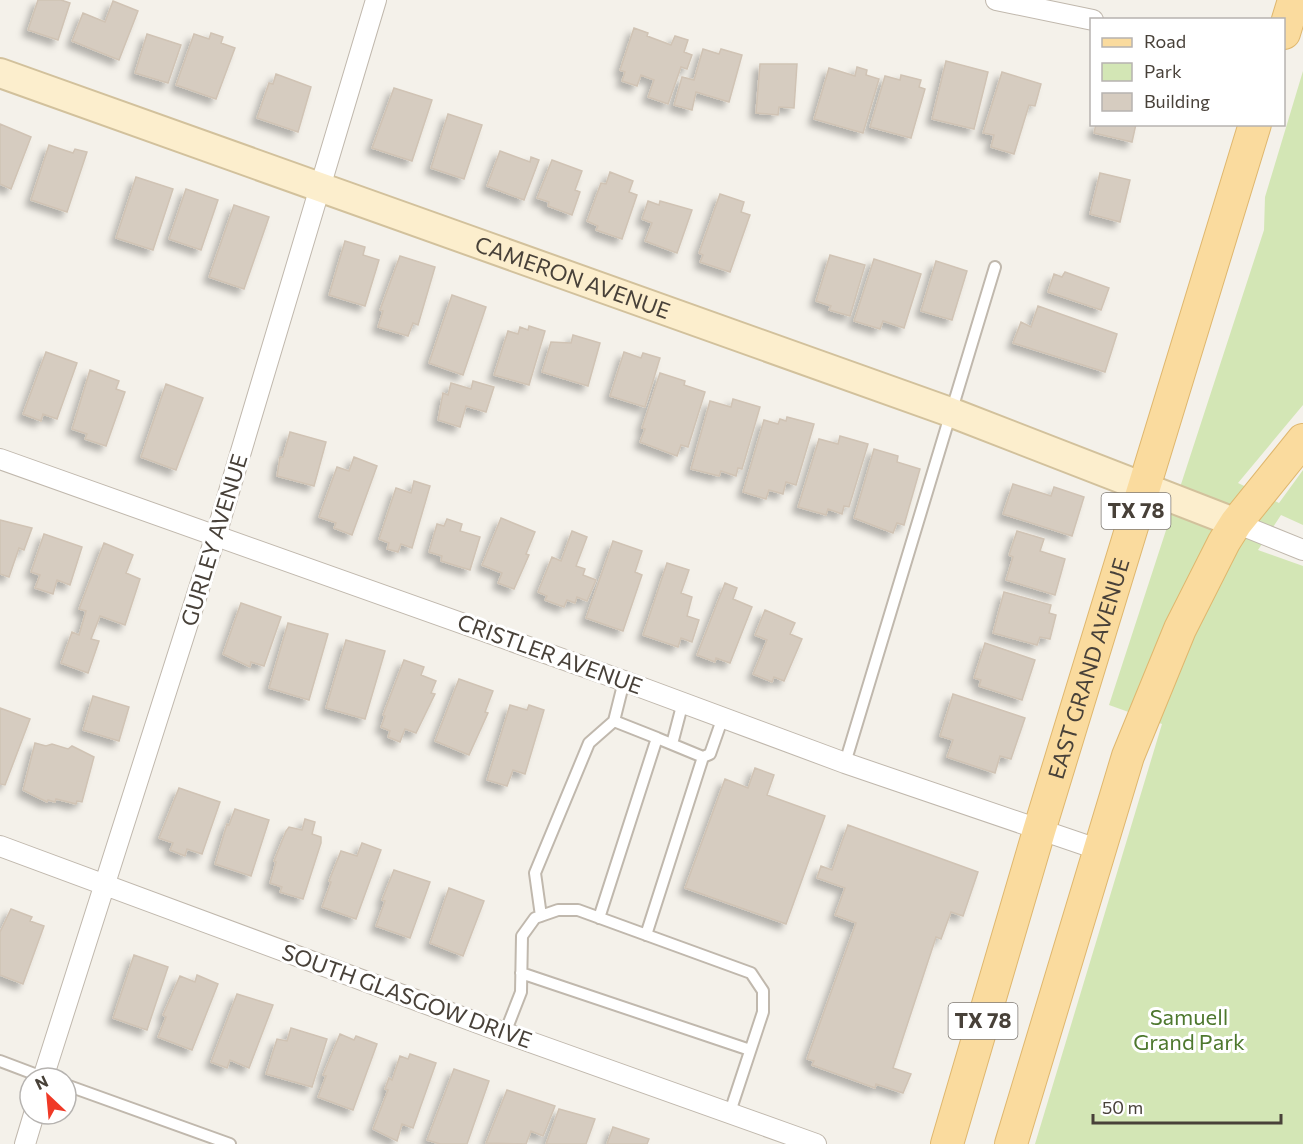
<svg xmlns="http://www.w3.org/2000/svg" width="1303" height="1144" font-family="Commissioner,sans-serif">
	<defs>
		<filter id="shadow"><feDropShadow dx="-5.5" dy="5.5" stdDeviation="3" flood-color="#0004"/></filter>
	</defs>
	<rect width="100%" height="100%" fill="#f4f1ea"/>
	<path fill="#d3e6b5" d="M1303 71V405L1238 483 1279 503 1303 470V525L1281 515 1258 550 1303 566V1144H1035L1162 724 1109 705 1264 230 1265 197Z"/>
	<path fill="#d6ccc0" stroke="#d0c3b4" stroke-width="1.5" filter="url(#shadow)" d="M38 0H61L70 3 58 40 28 30Z
		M113 1 138 11 119 60 72 41 83 13 105 22Z
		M634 28 648 33 647 36 671 45 675 36 688 40 684 52 692 55 687 69 681 67 668 104 648 97 654 80 641 75 637 86 622 81 625 72 620 70Z
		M211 33 223 37 221 43 235 48 216 99 176 85 194 34 209 39Z
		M147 34 181 45 168 83 135 73Z
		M703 49 719 54 721 49 742 55 729 102 696 92 692 110 674 105 682 77 694 80Z
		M946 61 988 72 974 129 932 119Z
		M760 64H797L794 108 779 107 778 115 756 113Z
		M857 67 867 70 866 75 879 79 863 133 814 119 829 68 855 76Z
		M1002 72 1041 84 1035 106 1029 105 1014 154 991 147 994 135 983 133Z
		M276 74 311 87 298 132 257 118 269 83 273 84Z
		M901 75 921 80 919 87 925 89 911 138 870 127 885 76 900 80Z
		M394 88 432 100 412 161 372 148Z
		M448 114 482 125 464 179 431 168Z
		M0 124 31 137 11 189 0 184Z
		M1096 124H1136L1132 142 1094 133Z
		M49 145 73 153 75 149 87 152 67 212 31 200Z
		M500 151 530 162 531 157 539 160 524 200 487 186Z
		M552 160 582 171 575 190 580 192 572 215 548 206 549 202 537 198Z
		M610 172 633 181 629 192 637 195 622 239 596 230 598 226 587 221 601 183 606 184Z
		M1100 173 1130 180 1120 222 1090 214Z
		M136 177 173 189 153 250 116 238Z
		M186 189 218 200 201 250 169 239Z
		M720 194 744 202 741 212 750 215 730 272 700 262 703 255 699 253Z
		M648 201 659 205 660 201 692 210 677 253 645 241 652 223 642 219Z
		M234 205 269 217 244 289 209 277Z
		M345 241 365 247 363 255 379 260 365 306 329 295Z
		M830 255 865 265 850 316 829 310 831 306 816 301Z
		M400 256 435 267 418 325 413 323 408 336 378 327 383 311 380 310Z
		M874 259 921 274 904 328 883 321 880 329 854 321Z
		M936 261 967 271 952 320 921 311Z
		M1065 272 1109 288 1101 310 1048 292 1054 274 1062 277Z
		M452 295 486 307 463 375 429 363Z
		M1038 306 1117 334 1105 372 1013 343 1021 322 1031 327Z
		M529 326 545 331 529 385 494 375 508 331 518 334 520 327 528 330Z
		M573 335 600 343 588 386 542 372 551 342 571 343Z
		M46 352 77 363 57 419 43 414 41 421 23 414Z
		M624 352 641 358 643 353 660 358 645 407 610 396Z
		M90 370 119 381 116 389 125 392 106 446 85 439 87 434 72 429Z
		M660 373 685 381 684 385 705 392 688 447 681 445 677 456 640 442 645 429 642 428Z
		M473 381 494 387 486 412 466 406 460 427 438 420 443 393 448 395 451 383 471 389Z
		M166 384 203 398 176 470 141 457Z
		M733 399 760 407 742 469 738 468 736 476 721 471 719 476 691 469 710 401 731 407Z
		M787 417 814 424 796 485 786 482 783 494 769 490 766 499 743 492 764 420 778 424 780 419 786 421Z
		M290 432 326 442 314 486 277 476 280 457H283Z
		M840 436 868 444 849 507 844 506 842 514 828 509 826 515 798 507 819 439 838 444Z
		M874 449 898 456 897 462 920 469 904 525 897 523 893 533 854 518Z
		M354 457 377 466 352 535 334 528 336 523 319 517 337 467 349 471Z
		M414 481 430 486 412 548 401 544 398 552 387 549 389 543 379 539 396 488 411 493Z
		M1013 484 1051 496 1054 487 1084 497 1072 536 1003 514Z
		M501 518 535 532 526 554 529 555 514 589 498 583 502 573 482 565Z
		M447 519 462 524 460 531 480 537 470 570 441 561 442 556 429 552 437 524 444 526Z
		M0 520 32 528 24 550 19 548 9 577 0 574Z
		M572 531 587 537 576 566 585 569 583 575 596 580 587 601 577 597 575 603 567 600 564 607 545 600 547 596 538 592 552 557 561 561Z
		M1017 531 1044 539 1040 551 1065 559 1055 595 1006 580 1013 557 1009 555Z
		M44 534 82 547 70 585 57 580 53 594 35 588 40 575 31 572Z
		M613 541 642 551 635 572 642 575 623 631 586 618Z
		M104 543 133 555 126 573 140 579 125 625 100 616 91 639 99 641 88 673 61 663 72 632 79 635 86 611 79 609Z
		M667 563 689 570 681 593 692 597 687 616 699 620 692 642 681 638 678 647 643 635Z
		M725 583 737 588 733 599 752 607 730 663 716 658 715 662 697 655Z
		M1004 592 1051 605 1049 613 1056 615 1050 639 1040 637 1037 645 993 633Z
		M241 603 281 617 264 666 251 662 250 667 223 654Z
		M765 610 795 623 790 634 802 639 784 681 774 677 772 682 753 674 767 640 755 635Z
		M288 623 328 634 309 700 269 688Z
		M346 640 385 651 365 719 326 708Z
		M985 643 1035 660 1022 700 979 686 981 680 974 678Z
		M404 660 424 667 421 675 436 681 431 693 435 694 416 733 405 729 400 742 388 737 390 731 381 727 385 716 383 715Z
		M459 679 493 691 485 712 488 713 469 755 435 741Z
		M953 694 1025 718 1011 759 1000 756 995 773 947 757 953 740 940 736Z
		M93 696 129 707 119 741 83 730Z
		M510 705 527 710 529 705 544 710 525 774 513 770 507 786 487 780Z
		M0 708 30 719 5 785 0 784Z
		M35 743 46 746 52 744 68 749 72 746 94 757 82 802 77 801 76 804 56 799 55 802 48 800 47 802 23 790Z
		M755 768 774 775 767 795 825 816 786 924 685 888 725 779 748 788Z
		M179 788 220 802 202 854 187 849 185 856 170 850 173 843 159 838Z
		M235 809 269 820 251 876 215 864 227 824 229 825Z
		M305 819 315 822 312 834 321 837V843L303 899 280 892 282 887 270 883 276 862 274 861 286 831 289 827 302 830Z
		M848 825 978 872 963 916 951 912 941 939 936 937 893 1068 911 1074 903 1093 876 1084 875 1088 812 1065 814 1061 807 1059 856 923 835 915 845 888 817 878 821 866 832 870Z
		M362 843 381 850 356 919 322 907 331 882 329 881 341 851 357 856Z
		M394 870 430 882 410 938 376 926 385 901 382 900Z
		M449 888 484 901 463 956 430 943Z
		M11 909 32 917 30 921 44 926 23 984 0 975V932Z
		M134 955 168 967 147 1030 113 1018Z
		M197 975 218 984 192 1050 158 1037 166 1017 163 1015 180 976 195 982Z
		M237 994 273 1005 249 1068 230 1060 227 1068 211 1062Z
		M291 1028 327 1039 312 1087 266 1074 277 1039 287 1041Z
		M340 1034 354 1040 356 1036 377 1044 353 1110 318 1097 326 1076 323 1075Z
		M410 1054 436 1063 413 1128 402 1124 397 1141 373 1129 388 1090 385 1089 389 1078 392 1080 400 1056 408 1059Z
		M454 1069 489 1081 467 1144H440L427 1140Z
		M507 1090 555 1106 543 1136 531 1131 526 1144 486 1143Z
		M559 1109 595 1119 586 1144H546Z
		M613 1127 649 1139 647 1144H607Z"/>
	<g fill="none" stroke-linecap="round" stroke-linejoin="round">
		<defs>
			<path id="lane" d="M657 738 703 757 710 754 723 717
				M672 744 683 702
				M845 763 995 267
				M541 916 535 873 589 743 614 721 624 681
				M599 918 657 738 614 721
				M646 935 703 757
				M521 973 750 1050
				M505 1033 521 992 522 936 535 918 558 910H578L751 973 763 991V1012L730 1112
				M0 1061 45 1078
				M66 1085 230 1144"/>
			<path id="street" d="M996 0 1093 20
				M0 459 624 681 845 763 1100 850
				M1236 523 1303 550
				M0 846 505 1033 816 1144
				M43 1078 216 535 376 0
				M25 1144 34 1114"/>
			<g id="secondary">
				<path id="s1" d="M0 73 950 412 1236 523"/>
			</g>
			<g id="primary">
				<path d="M1284 33 1294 0"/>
				<path id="s2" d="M947 1144 1039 831 1255 124"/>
				<path d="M1011 1144 1128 756 1180 629 1224 542 1236 523 1303 440"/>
			</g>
		</defs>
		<use href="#lane" stroke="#c0b8ad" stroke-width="14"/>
		<use href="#street" stroke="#c0b8ad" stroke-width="22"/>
		<use href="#secondary" stroke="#d2c19c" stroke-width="32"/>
		<use href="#primary" stroke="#dfb76e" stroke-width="34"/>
		<use href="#lane" stroke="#fff" stroke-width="10"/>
		<use href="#street" stroke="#fff" stroke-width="20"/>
		<use href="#secondary" stroke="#fceecd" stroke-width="28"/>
		<use href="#primary" stroke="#fadb9e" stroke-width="32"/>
	</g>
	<g text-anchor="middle" stroke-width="6" stroke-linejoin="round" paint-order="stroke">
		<g fill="#fff" stroke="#7f7a74" stroke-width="1.5">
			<rect x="1101.5" y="493" width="69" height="36" rx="4.5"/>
			<rect x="948.5" y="1003" width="69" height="36" rx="4.5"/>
		</g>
		<g font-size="21" font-weight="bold" fill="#484139">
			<text x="1136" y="518">TX 78</text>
			<text x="983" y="1028">TX 78</text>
		</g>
		<g font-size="22" fill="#484139" stroke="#fff">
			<text dy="8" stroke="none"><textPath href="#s1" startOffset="608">CAMERON AVENUE</textPath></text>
			<text transform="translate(214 540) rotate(-73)" y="8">GURLEY AVENUE</text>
			<text transform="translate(550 654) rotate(20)" y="8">CRISTLER AVENUE</text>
			<text dy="8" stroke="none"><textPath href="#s2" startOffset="496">EAST GRAND AVENUE</textPath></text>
			<text transform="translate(407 996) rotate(20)" y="8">SOUTH GLASGOW DRIVE</text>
		</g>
		<g font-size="22" fill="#4e782e" stroke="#fff">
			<text x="1189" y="1025">Samuell<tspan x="1189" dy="25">Grand Park</tspan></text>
		</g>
	</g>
	<rect x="1090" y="18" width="195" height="108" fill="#ffffff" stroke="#b6b3b0" stroke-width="1.5"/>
	<rect x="1102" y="38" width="30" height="9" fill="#fadb9e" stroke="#b6b3b0" stroke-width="1.5"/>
	<text x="1144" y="48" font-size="18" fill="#484139">Road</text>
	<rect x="1102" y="63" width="30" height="18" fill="#d3e6b5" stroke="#b6b3b0" stroke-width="1.5"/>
	<text x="1144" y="78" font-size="18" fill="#484139">Park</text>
	<rect x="1102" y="93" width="30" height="18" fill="#d6ccc0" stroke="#b6b3b0" stroke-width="1.5"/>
	<text x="1144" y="108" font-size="18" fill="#484139">Building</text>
	<g transform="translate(48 1096) rotate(334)"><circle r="28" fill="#ffffff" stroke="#b6b3b0" stroke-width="1.5"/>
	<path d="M0-4.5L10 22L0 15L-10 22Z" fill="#f03926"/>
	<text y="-9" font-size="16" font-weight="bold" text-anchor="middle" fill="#484139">N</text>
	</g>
	<path d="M1093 1114v9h188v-9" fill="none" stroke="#484139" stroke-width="3"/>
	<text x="1102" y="1114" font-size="18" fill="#484139" stroke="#ffffff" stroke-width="4.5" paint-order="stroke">50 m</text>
</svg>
